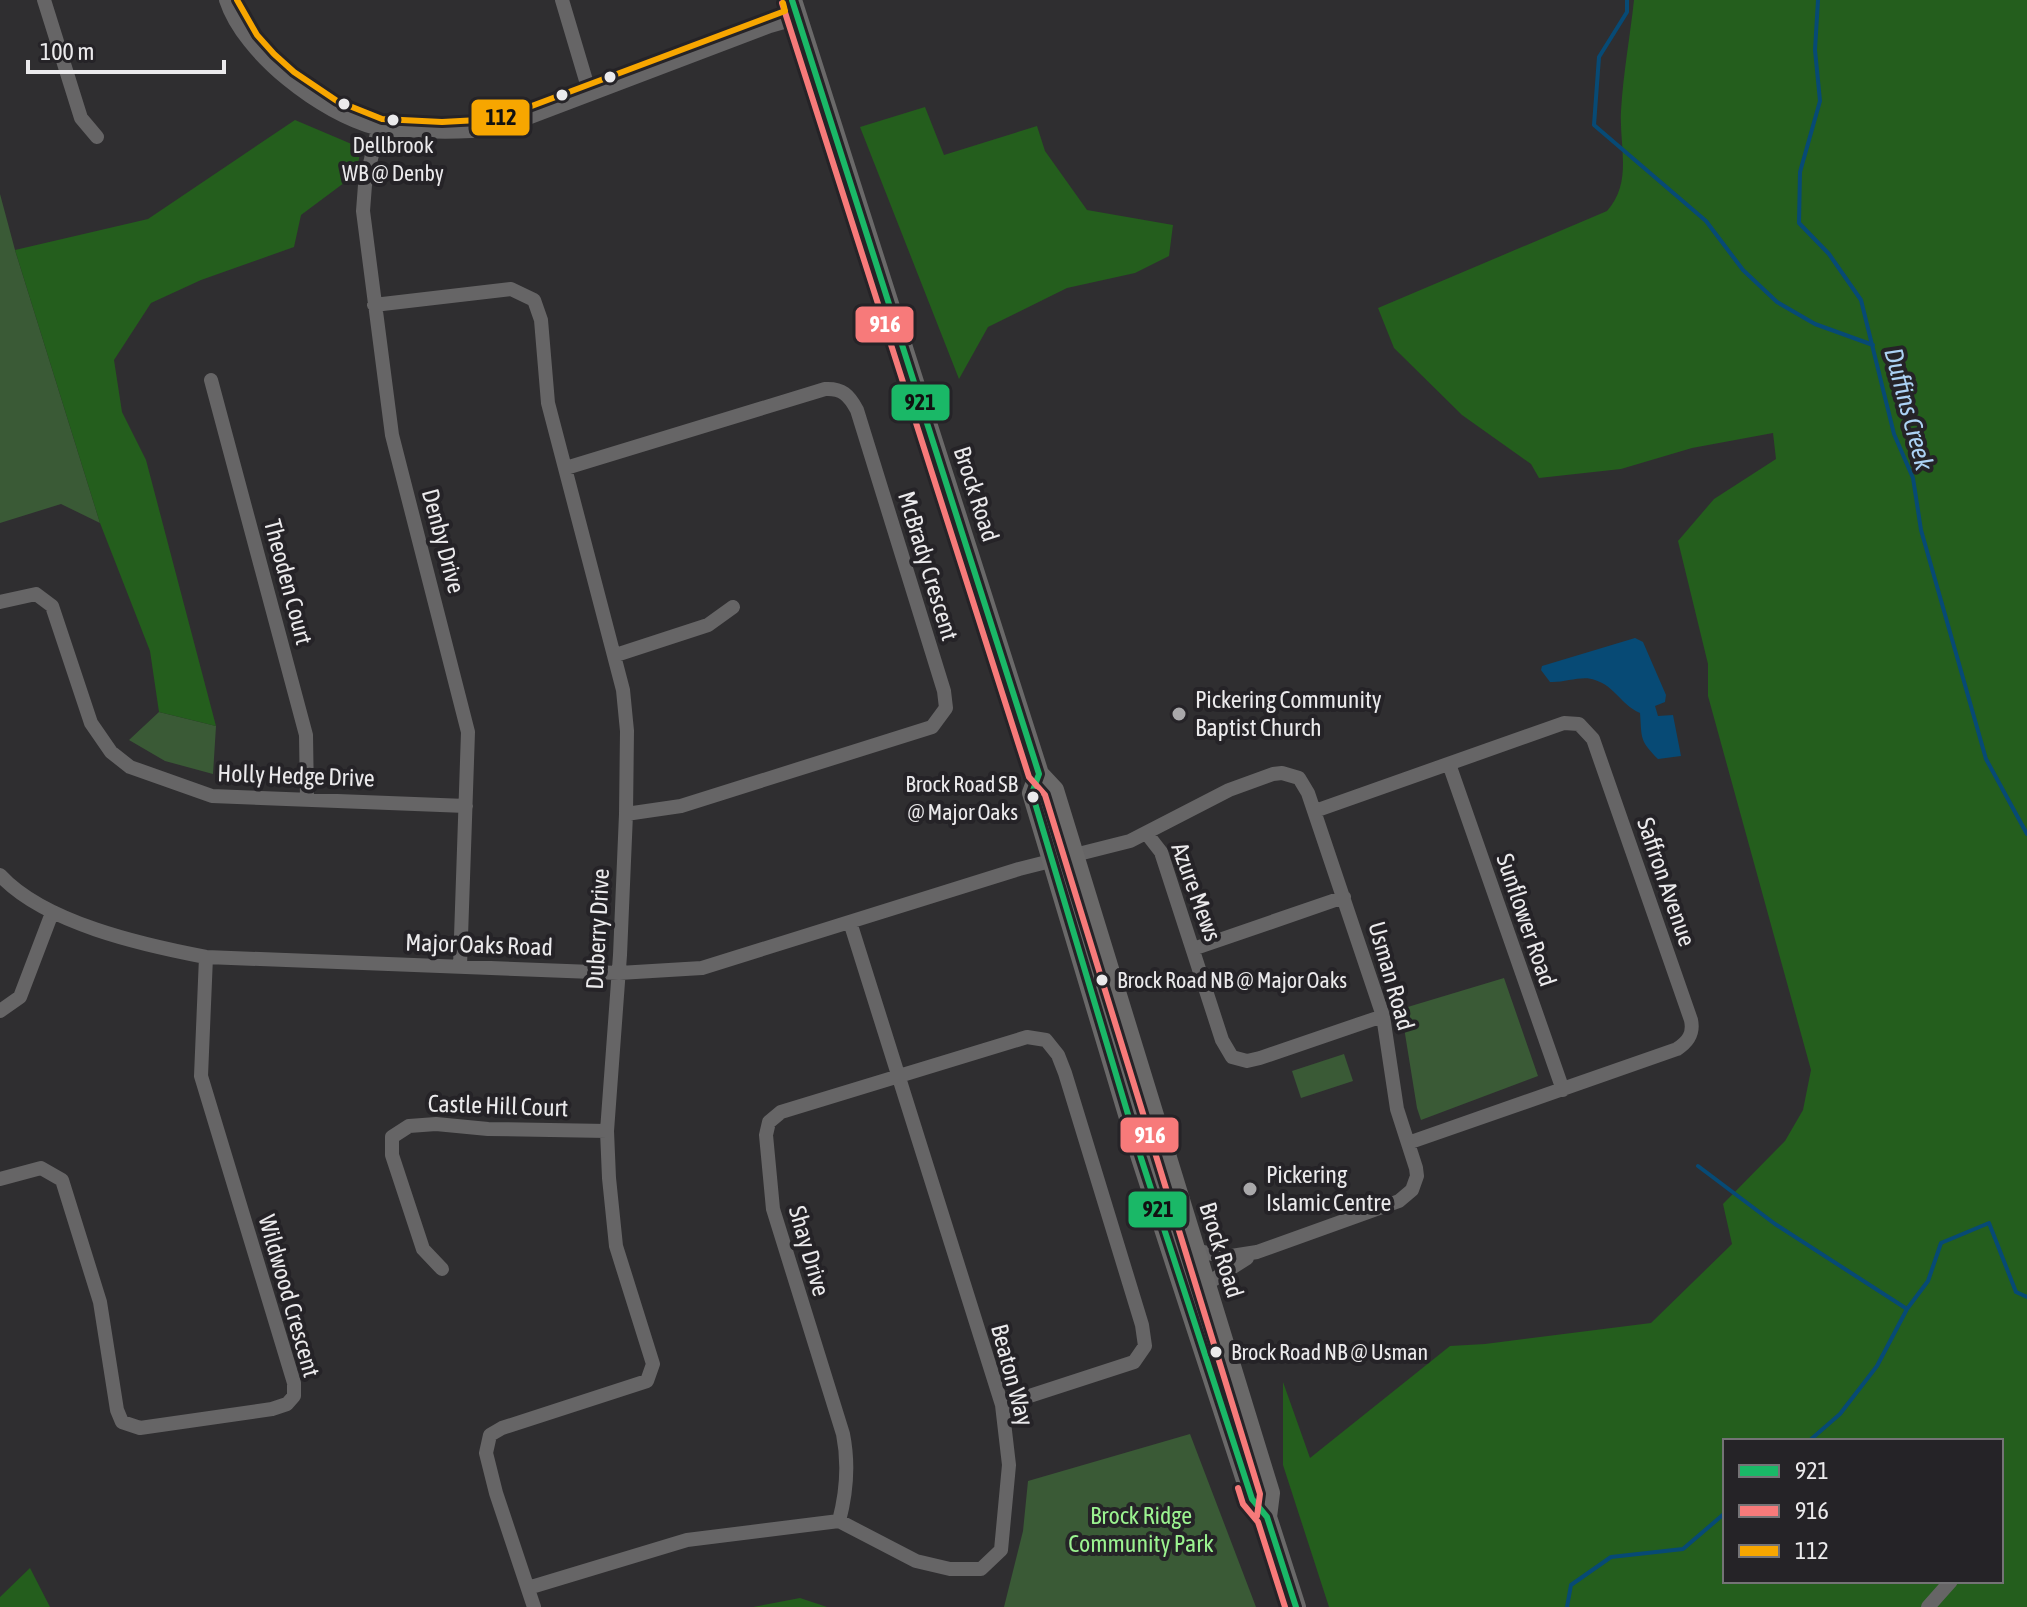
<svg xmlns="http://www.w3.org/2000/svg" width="2027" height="1607" font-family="'Asap Condensed',sans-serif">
	<rect width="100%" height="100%" fill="#2f2e30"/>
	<path fill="#3a5a36" d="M0 194 15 250 100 523 61 504 0 523Z
		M159 712 216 726 213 774 165 761 129 740Z
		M1504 978 1538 1076 1421 1120 1417 1108 1401 1009Z
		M1344 1054 1353 1081 1301 1098 1292 1071Z
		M1190 1434 1256 1607H1004L1023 1531 1028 1481Z"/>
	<path fill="#245e1d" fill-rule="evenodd" d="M1634 0H2027V1607H1329L1283 1465V1382L1310 1458 1450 1346 1485 1344 1651 1323 1732 1244 1723 1204 1785 1141 1803 1110 1811 1070 1708 696V664L1678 541 1714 499 1776 459 1773 433 1692 448 1621 469 1539 478 1531 464 1462 415 1394 348 1378 308 1607 211C1633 182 1619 146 1621 111 1623 74 1630 37 1634 0ZM1725 1441H2001V1581H1725Z
		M925 107 944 155 1037 126 1045 151 1087 210 1173 225 1169 256 1135 273 1067 288 988 327 959 379 860 127Z
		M295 120 361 148 356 174 301 215 294 247 201 280 151 303 114 360 122 412 146 460 216 726 159 712 150 651 100 523 15 250 148 219Z
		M30 1568 50 1607H0V1597Z
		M800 1598 827 1607H753Z"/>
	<path fill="#074a75" d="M1635 638 1643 642 1666 695 1665 702 1655 706 1658 716 1673 715 1681 756 1658 759C1639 740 1642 738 1640 713 1620 704 1616 687 1595 680 1582 675 1565 683 1550 682L1541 670 1542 666Z"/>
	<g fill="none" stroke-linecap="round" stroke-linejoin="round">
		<path stroke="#074a75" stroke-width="4" d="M1627 0V12L1599 57 1594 125 1706 221 1743 270 1777 302 1815 324 1873 345
			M1818 0 1815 50 1820 101 1800 172 1799 223 1829 254 1861 300 1894 434 1913 478 1921 530 1986 759 2027 834
			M1698 1166 1775 1224 1907 1309
			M1809 1441 1840 1414 1877 1366 1907 1309 1928 1281 1941 1243 1989 1223 2016 1292 2027 1297
			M1567 1607 1571 1585 1611 1557 1683 1549 1725 1513"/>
		<path stroke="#666566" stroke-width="14" d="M44 0 81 118 97 137
			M226 0C244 55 322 114 376 128 386 131 397 130 407 130 438 133 468 132 499 129L770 26 798 18
			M562 0 590 94
			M378 129 365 185 363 211 392 435 468 732 460 966
			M374 305 511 289 534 300 541 320 548 403 623 690 627 731 626 814 620 955 607 1131 609 1178 616 1246 653 1364 647 1381 502 1428 490 1435 486 1453 496 1493 534 1607
			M211 380 306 735 307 798
			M566 468 825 389C842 388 849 395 857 410L944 691 946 708 932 727 681 806 626 814
			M0 602 36 594 52 606 91 723 111 752 130 767 212 796 466 806
			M616 655 708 625 733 607
			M1449 764 1563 1090
			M1315 811 1564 723 1579 724 1593 739 1691 1020C1694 1034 1688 1042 1677 1049L1408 1143
			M1147 834 1161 852 1222 1040 1232 1057 1247 1061 1260 1058 1383 1016
			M0 875C44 923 143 945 206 957L619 973 702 968 1019 869 1130 841 1229 790 1273 774 1282 773 1299 778 1308 793 1383 1016 1397 1109 1416 1168 1417 1176 1412 1190 1399 1201 1257 1252 1225 1257 1195 1250
			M1193 949 1344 897
			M0 1011 20 997 52 913
			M0 1179 41 1168 62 1180 100 1302 117 1410 122 1422 140 1428 272 1409 287 1404 294 1396V1383L201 1076 206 957
			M442 1269 423 1249 392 1155V1137L409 1126 436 1124 488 1129 607 1131
			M1205 1285 1247 1258
			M839 1521C847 1491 849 1464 843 1434L773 1209 766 1135 769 1122 781 1112 1027 1037 1046 1040 1058 1055 1065 1073 1142 1325 1145 1346 1134 1362 1002 1405
			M528 1588 687 1540 839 1521 916 1561 950 1569H981L1001 1550 1009 1465 1002 1405 850 922
			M1928 1607 1951 1581"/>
		<path stroke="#6a6969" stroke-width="20" d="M792 0 1039 774 1054 790 1270 1493 1267 1517
			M1039 774 1032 793 1141 1158 1252 1499 1267 1517 1296 1607"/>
		<defs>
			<path id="bus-1" d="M792 0 1039 774 1032 793 1141 1158 1252 1499 1267 1517 1296 1607"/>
			<path id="bus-2" d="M782 3 1029 777 1045 795 1260 1494 1257 1516
				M1238 1488 1243 1504 1258 1522 1285 1607"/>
			<path id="bus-3" d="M237 0 257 35 274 54 294 72 337 101 382 119 442 122 497 119 785 11 783 3"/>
		</defs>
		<use href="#bus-1" stroke="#252327" stroke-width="12"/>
		<use href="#bus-2" stroke="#252327" stroke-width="12"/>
		<use href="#bus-3" stroke="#252327" stroke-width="12"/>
		<use href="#bus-1" stroke="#1ab867" stroke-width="6"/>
		<use href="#bus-2" stroke="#f77a7a" stroke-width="6"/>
		<use href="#bus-3" stroke="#f7a600" stroke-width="6"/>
	</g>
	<g fill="#ebeaec" stroke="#252327" stroke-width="3">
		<circle cx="610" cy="77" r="7"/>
		<circle cx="562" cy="95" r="7"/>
		<circle cx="344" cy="104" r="7"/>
		<circle cx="393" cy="120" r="7"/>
		<circle cx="1033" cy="797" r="7"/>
		<circle cx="1102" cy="980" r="7"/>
		<circle cx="1216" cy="1352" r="7"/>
	</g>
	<g fill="#a9a8aa" stroke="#252327" stroke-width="3">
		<circle cx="1179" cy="714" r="8"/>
		<circle cx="1250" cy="1189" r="8"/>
	</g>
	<g text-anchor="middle" stroke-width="8" stroke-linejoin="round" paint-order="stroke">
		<g font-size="22" fill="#ebeaec" stroke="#252327" text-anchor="start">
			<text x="393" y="153" text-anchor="middle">Dellbrook<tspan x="393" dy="28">WB @ Denby</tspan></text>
			<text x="1018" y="792" text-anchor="end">Brock Road SB<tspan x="1018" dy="28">@ Major Oaks</tspan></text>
			<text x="1117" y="988">Brock Road NB @ Major Oaks</text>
			<text x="1231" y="1360">Brock Road NB @ Usman</text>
		</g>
		<g font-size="24" fill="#ebeaec" stroke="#252327">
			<text transform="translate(976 494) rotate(72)" y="8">Brock Road</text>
			<text transform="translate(443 541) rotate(75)" y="8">Denby Drive</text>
			<text transform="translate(928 566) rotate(73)" y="8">McBrady Crescent</text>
			<text transform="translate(288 582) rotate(75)" y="8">Theoden Court</text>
			<text transform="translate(296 776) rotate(2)" y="8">Holly Hedge Drive</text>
			<text transform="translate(1666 882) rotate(71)" y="8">Saffron Avenue</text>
			<text transform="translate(1196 892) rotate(70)" y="8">Azure Mews</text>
			<text transform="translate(1526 920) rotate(71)" y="8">Sunflower Road</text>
			<text transform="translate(598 929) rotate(-87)" y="8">Duberry Drive</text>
			<text transform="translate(479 945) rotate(2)" y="8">Major Oaks Road</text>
			<text transform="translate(1391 976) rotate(74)" y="8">Usman Road</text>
			<text transform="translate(498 1106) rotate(2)" y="8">Castle Hill Court</text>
			<text transform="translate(1221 1250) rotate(73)" y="8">Brock Road</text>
			<text transform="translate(809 1251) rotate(74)" y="8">Shay Drive</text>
			<text transform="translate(289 1296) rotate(74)" y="8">Wildwood Crescent</text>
			<text transform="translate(1012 1375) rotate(75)" y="8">Beaton Way</text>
		</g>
		<g font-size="24" fill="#ebeaec" stroke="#252327" text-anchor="start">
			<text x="1195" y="708">Pickering Community<tspan x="1195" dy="28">Baptist Church</tspan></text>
			<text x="1266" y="1183">Pickering<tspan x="1266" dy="28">Islamic Centre</tspan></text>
		</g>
		<g font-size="24" fill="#9bf390" stroke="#252327">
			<text x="1141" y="1524">Brock Ridge<tspan x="1141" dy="28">Community Park</tspan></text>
		</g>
		<g font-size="26" font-style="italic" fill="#acd2f4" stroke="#252327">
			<text transform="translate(1909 409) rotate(75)" y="9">Duffins Creek</text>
		</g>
	</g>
	<g stroke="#252327" stroke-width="3">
		<rect x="470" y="98" width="61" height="39" rx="8" fill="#f7a600"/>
		<rect x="854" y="305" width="61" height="39" rx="8" fill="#f77a7a"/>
		<rect x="890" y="383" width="61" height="39" rx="8" fill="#1ab867"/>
		<rect x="1119" y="1116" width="61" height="38" rx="8" fill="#f77a7a"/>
		<rect x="1127" y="1190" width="61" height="39" rx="8" fill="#1ab867"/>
	</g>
	<g font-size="22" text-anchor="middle" font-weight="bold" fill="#fff">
		<text x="885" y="332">916</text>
		<text x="1150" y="1143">916</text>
	</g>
	<g font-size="22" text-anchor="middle" font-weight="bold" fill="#111">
		<text x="501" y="125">112</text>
		<text x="920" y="410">921</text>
		<text x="1158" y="1217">921</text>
	</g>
	<rect x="1723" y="1439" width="280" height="144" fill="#252327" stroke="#747376" stroke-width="2"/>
	<rect x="1739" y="1465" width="40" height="12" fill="#1ab867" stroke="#747376" stroke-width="2"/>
	<text x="1795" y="1479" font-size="24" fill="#ebeaec">921</text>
	<rect x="1739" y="1505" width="40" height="12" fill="#f77a7a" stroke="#747376" stroke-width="2"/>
	<text x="1795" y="1519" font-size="24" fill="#ebeaec">916</text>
	<rect x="1739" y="1545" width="40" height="12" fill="#f7a600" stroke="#747376" stroke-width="2"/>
	<text x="1795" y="1559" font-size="24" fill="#ebeaec">112</text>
	<path d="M28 60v12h196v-12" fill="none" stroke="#ebeaec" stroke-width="4"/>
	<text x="40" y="60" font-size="24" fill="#ebeaec" stroke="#252327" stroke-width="6" paint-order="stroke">100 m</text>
</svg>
